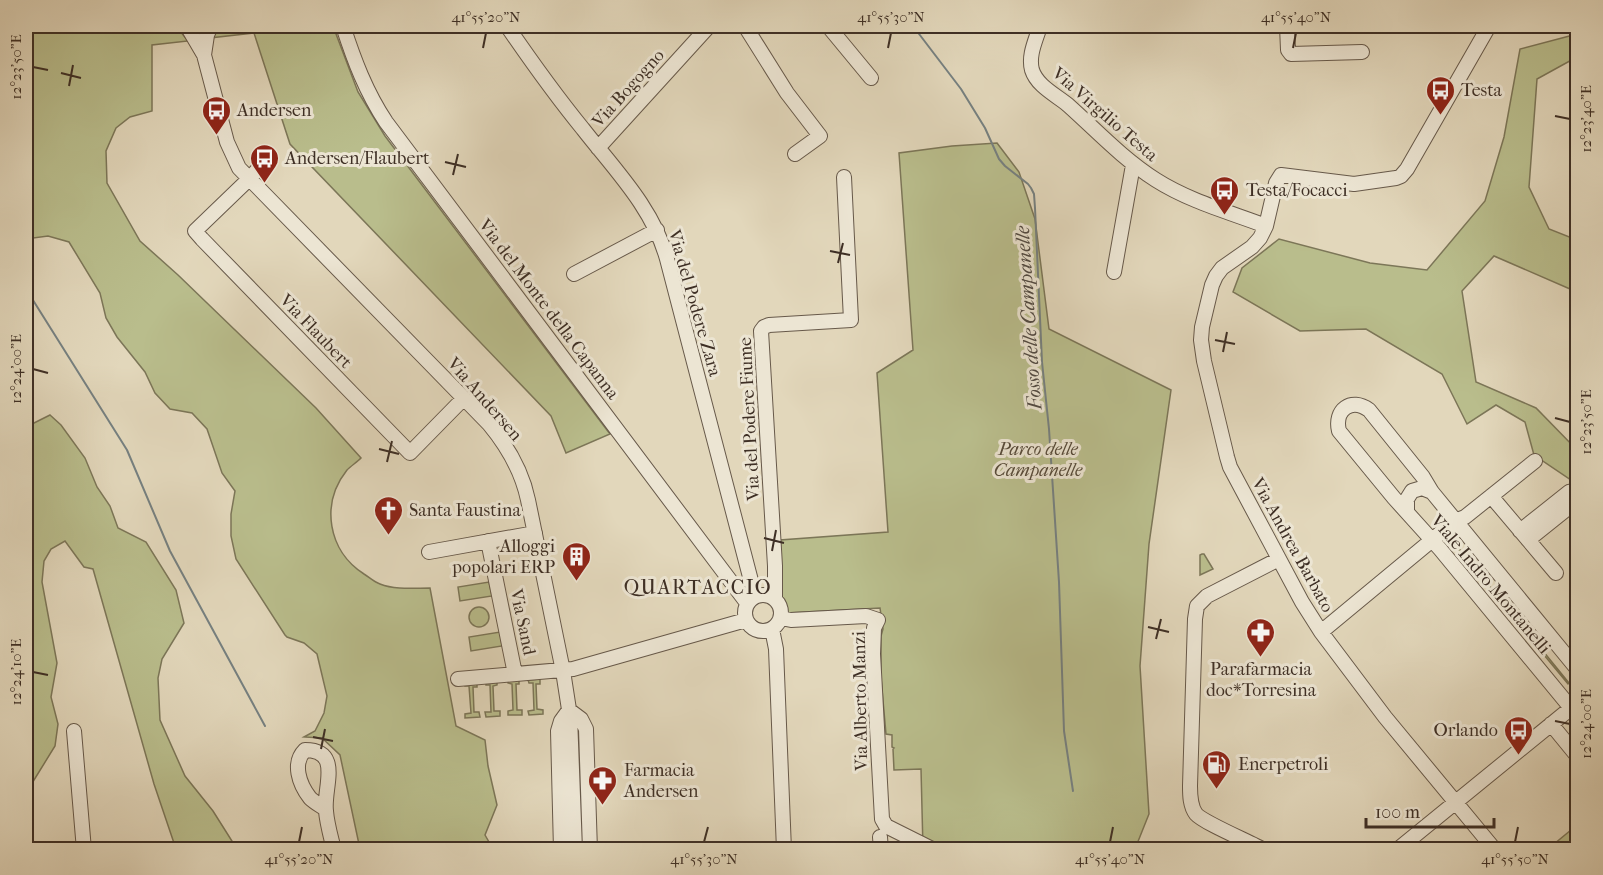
<svg xmlns="http://www.w3.org/2000/svg" width="1603" height="875" font-family="'IM FELL French Canon',serif">
	<rect width="100%" height="100%" fill="#e2d7bb"/>
	<filter id="stains"><feTurbulence type="fractalNoise" baseFrequency=".00333" numOctaves="4"/><feColorMatrix values="0 0 0 0 .2 0 0 0 0 .09 0 0 0 0 .02 0 0 0 .5 -.17"/></filter>
	<radialGradient id="worn" r=".72"><stop offset=".6" stop-color="#630" stop-opacity="0"/><stop offset="1" stop-color="#630" stop-opacity=".3"/></radialGradient>
	<path fill="#b9bd8c" stroke="#7c7658" stroke-width="1.5" d="M26 26H176L188 41 152 45V111L130 117 116 128 106 151 107 183 140 241 178 275 316 408 361 458C357 462 351 466 347 470 320 504 328 551 364 574 369 577 374 582 380 584 395 590 414 588 430 588L456 726 485 740 488 766 497 805 485 835 493 849H360L340 755 322 738 304 737 315 731 324 713 327 696 317 654 304 643 287 637 285 635 236 559 231 536V514L235 491 222 473 207 429 192 413 170 409 155 393 145 372 117 337 106 318 100 293 69 242 48 236 26 239Z
		M219 26H333L358 92 385 136 610 434 566 453 551 416 290 144 254 33 209 38 213 30Z
		M1577 34V57L1537 79 1529 187 1549 229 1577 240V292L1494 256 1462 291 1476 382 1536 408 1577 450V484L1534 455 1525 422 1496 405 1467 424 1442 374 1366 329 1300 331 1233 292 1242 268 1279 239 1370 263 1427 270 1485 201 1504 137 1520 49Z
		M997 143 1019 172 1035 219 1049 329 1171 390 1149 544 1140 666 1149 814 1135 849H923L921 769 894 770 893 749 894 748 892 747V735L886 734 881 678V636L883 629 880 608 787 613 781 598 780 540 888 532 877 373 913 350 899 153 952 146Z
		M50 415 61 425 85 458 97 487 110 506 118 528 146 542 176 590 184 623 162 659 158 678 160 720 185 776 213 811 237 849H176L154 784 93 569 84 567 65 541 51 549 44 561 42 582 57 663 51 697 58 724 55 746 26 793V427Z
		M1454 542 1505 605 1504 606 1452 543Z
		M1202 554H1204L1213 569 1200 575V555Z
		M489 582 492 596 460 601 458 587Z
		M469 617a10 10 0 1 1 20 0a10 10 0 1 1-20 0Z
		M1517 619 1569 683 1568 684 1515 620Z
		M500 632 502 646 471 651 469 637Z
		M519 679V684H516L517 710H522V715H508V711L513 710 512 684 508 683V680Z
		M540 679V684H536L537 709 543 710V714L529 715 528 711 534 710 533 683H529L528 680Z
		M486 681H497V685L493 686 494 711H500V716L486 717 485 712H491L490 685H486Z
		M477 682V687H473L474 712H479L480 717 465 718V714L471 713 469 686H465V683Z
		M1577 825V849H1548Z"/>
	<g fill="none" stroke-linecap="round" stroke-linejoin="round">
		<path stroke="#768080" stroke-width="2" d="M913 26 961 89 985 128 999 159 1005 166 1028 184 1031 188 1034 194 1035 208 1042 362 1049 429 1059 582 1064 731 1073 791
			M26 289 127 450 170 551 265 726"/>
		<defs>
			<path id="minor" d="M187 26 204 55 227 142 239 168 489 424C508 447 522 471 528 500L563 671 570 716 575 850
				M343 26C354 60 366 92 386 122L747 603
				M507 26C531 61 556 96 583 129 615 170 653 208 667 259L755 596
				M745 26 787 93 820 136 795 154
				M828 26 871 78
				M1040 26C1036 40 1028 55 1032 70 1037 86 1056 95 1068 105 1097 131 1123 159 1156 180 1189 201 1229 212 1266 226L1276 183 1281 175 1354 184 1396 178 1401 176 1407 169 1489 26
				M1287 26 1288 50 1291 54 1362 52
				M204 55 207 35 211 26
				M598 148 709 26
				M261 166 249 179 195 231 202 239 410 453 464 398
				M1266 226 1260 238 1252 247 1222 268 1216 276 1212 285 1202 327 1201 340 1204 361 1227 457 1230 467 1302 602 1321 632 1385 717 1495 850
				M1114 272 1133 165
				M574 274 657 230
				M1491 496 1556 573
				M1407 511V499L1412 491 1422 488 1432 492
				M1520 531 1569 492 1578 499
				M1528 540 1578 500
				M488 541 515 674
				M429 552 535 533
				M745 613a18 18 0 1 1 36 0a18 18 0 1 1-36 0Z
				M775 598V566L761 331 764 327 769 325 851 320 844 177
				M781 618 791 620 866 616 878 620 874 628 873 654 882 819 886 826 934 850
				M772 629 776 649 784 850
				M1321 632 1455 521 1465 517 1535 461
				M458 679 573 669 746 620
				M1571 708 1440 549 1394 498 1339 431C1334 410 1351 397 1369 410L1423 477 1432 492 1578 670
				M1551 724 1578 757
				M74 731 84 850
				M325 809C321 806 314 802 310 798 299 784 292 763 305 750 343 750 323 788 326 811 327 824 331 837 334 850
				M880 837 881 850
				M561 850 558 731 561 721 569 710 581 719 586 729 590 850
				M1264 850C1250 842 1204 823 1196 814 1190 806 1190 795 1190 786L1195 619 1197 606 1207 596 1279 559
				M1397 850 1576 704"/>
		</defs>
		<use href="#minor" stroke="#67594a" stroke-width="16"/>
		<use href="#minor" stroke="#ece5d3" stroke-width="14"/>
	</g>
	<path fill="none" stroke="#3e2f25" stroke-width="2" d="M483 48 486 33M888 48 891 33M1293 48 1296 33M33 67 48 70M61 73 81 78M69 86 73 65M1555 116 1570 119M445 162 466 167M453 175 458 154M830 251 850 255M838 263 843 243M1215 340 1235 344M1223 352 1227 332M33 369 48 373M1555 418 1570 422M379 449 399 454M387 462 392 441M764 538 784 543M772 551 776 530M1148 627 1169 632M1156 639 1161 619M33 672 48 675M1555 721 1570 724M313 737 333 741M321 749 325 729M299 842 302 827M704 842 708 827M1110 842 1113 827M1515 842 1518 827"/>
	<defs>
		<symbol id="bus-pin" viewBox="-11 -11 22 30"><path d="M0 17L-7.5 6A9.5 9.5 0 1 1 7.5 6Z" fill="#8f2418" stroke="#ece5d3"/><path d="M-5-6H5V4H4V6H2V4H-2V6H-4V4H-5ZM-3.5-4V0h7V-4ZM-3.5 1.2v1.5H-2V1.2ZM2 1.2v1.5H3.5V1.2Z" fill="#fff"/></symbol>
		<symbol id="church-pin" viewBox="-11 -11 22 30"><path d="M0 17L-7.5 6A9.5 9.5 0 1 1 7.5 6Z" fill="#8f2418" stroke="#ece5d3"/><path d="M-1.2-6h2.4v3.5h3.3v2.4h-3.3V6h-2.4V-.1h-3.3v-2.4h3.3Z" fill="#fff"/></symbol>
		<symbol id="building-pin" viewBox="-11 -11 22 30"><path d="M0 17L-7.5 6A9.5 9.5 0 1 1 7.5 6Z" fill="#8f2418" stroke="#ece5d3"/><path d="M-4-6H4V6H1V3H-1V6H-4ZM-2.5-4.3h1.7v1.8h-1.7ZM.8-4.3h1.7v1.8H.8ZM-2.5-1h1.7V.8h-1.7ZM.8-1h1.7V.8H.8Z" fill="#fff"/></symbol>
		<symbol id="pharmacy-pin" viewBox="-11 -11 22 30"><path d="M0 17L-7.5 6A9.5 9.5 0 1 1 7.5 6Z" fill="#8f2418" stroke="#ece5d3"/><path d="M-2-6h4v4h4v4h-4v4h-4v-4h-4v-4h4Z" fill="#fff"/></symbol>
		<symbol id="fuel-pin" viewBox="-11 -11 22 30"><path d="M0 17L-7.5 6A9.5 9.5 0 1 1 7.5 6Z" fill="#8f2418" stroke="#ece5d3"/><path d="M-5.5-6h7V0h2V4h1.3V-2.5L3-4.5l.8-.8L6-3V5H2.5V1h-1V6h-7ZM-4.2-4.7v3.2H.2V-4.7Z" fill="#fff"/></symbol>
	</defs>
	<g fill-rule="evenodd">
		<use href="#bus-pin" x="1424" y="74" width="33" height="45"/>
		<use href="#bus-pin" x="200" y="94" width="33" height="45"/>
		<use href="#bus-pin" x="248" y="142" width="33" height="45"/>
		<use href="#bus-pin" x="1208" y="174" width="33" height="45"/>
		<use href="#church-pin" x="372" y="494" width="33" height="45"/>
		<use href="#building-pin" x="560" y="540" width="33" height="45"/>
		<use href="#pharmacy-pin" x="1244" y="616" width="33" height="45"/>
		<use href="#bus-pin" x="1502" y="714" width="33" height="45"/>
		<use href="#fuel-pin" x="1200" y="748" width="33" height="45"/>
		<use href="#pharmacy-pin" x="586" y="764" width="33" height="45"/>
	</g>
	<g text-anchor="middle" stroke-width="6" stroke-linejoin="round" paint-order="stroke">
		<g font-size="18" fill="#3e2f25" stroke="#ece5d3">
			<text transform="translate(628 88) rotate(-48)" y="6">Via Bogogno</text>
			<text transform="translate(1105 114) rotate(41)" y="6">Via Virgilio Testa</text>
			<text transform="translate(695 303) rotate(74)" y="6">Via del Podere Zara</text>
			<text transform="translate(549 309) rotate(53)" y="6">Via del Monte della Capanna</text>
			<text transform="translate(316 331) rotate(46)" y="6">Via Flaubert</text>
			<text transform="translate(485 399) rotate(49)" y="6">Via Andersen</text>
			<text transform="translate(749 419) rotate(-93)" y="6">Via del Podere Fiume</text>
			<text transform="translate(1293 545) rotate(61)" y="6">Via Andrea Barbato</text>
			<text transform="translate(1491 584) rotate(50)" y="6">Viale Indro Montanelli</text>
			<text transform="translate(523 622) rotate(78)" y="6">Via Sand</text>
			<text transform="translate(860 701) rotate(-91)" y="6">Via Alberto Manzi</text>
		</g>
		<g font-size="18" fill="#3e2f25" stroke="#ece5d3" text-anchor="start">
			<text x="1461" y="96">Testa</text>
			<text x="237" y="116">Andersen</text>
			<text x="285" y="164">Andersen/Flaubert</text>
			<text x="1246" y="196">Testa/Focacci</text>
			<text x="409" y="516">Santa Faustina</text>
			<text x="555" y="552" text-anchor="end">Alloggi<tspan x="555" dy="21">popolari ERP</tspan></text>
			<text x="1261" y="675" text-anchor="middle">Parafarmacia<tspan x="1261" dy="21">doc*Torresina</tspan></text>
			<text x="1498" y="736" text-anchor="end">Orlando</text>
			<text x="1238" y="770">Enerpetroli</text>
			<text x="624" y="776">Farmacia<tspan x="624" dy="21">Andersen</tspan></text>
		</g>
		<g font-size="18" font-style="italic" fill="#574b3a" stroke="#ece5d3">
			<text x="1038" y="455">Parco delle<tspan x="1038" dy="21">Campanelle</tspan></text>
		</g>
		<g font-size="20" font-style="italic" fill="#514a43" stroke="#ece5d3">
			<text transform="translate(1028 318) rotate(-94)" y="7">Fosso delle Campanelle</text>
		</g>
		<g font-size="20" letter-spacing="1.5" fill="#3e2f25" stroke="#ece5d3">
			<text x="698" y="594">QUARTACCIO</text>
		</g>
	</g>
	<rect width="1603" height="875" fill="none" stroke="#e2d7bb" stroke-width="66"/>
	<path d="M1366 818v9h128v-9" fill="none" stroke="#3e2f25" stroke-width="3"/>
	<text x="1375" y="818" font-size="18" fill="#3e2f25" stroke="#ece5d3" stroke-width="4.5" paint-order="stroke">100 m</text>
	<rect x="33" y="33" width="1537" height="809" fill="none" stroke="#3e2f25" stroke-width="2"/>
	<g font-size="15" text-anchor="middle" fill="#3e2f25">
		<text x="486" y="22">41°55'20"N</text>
		<text x="891" y="22">41°55'30"N</text>
		<text x="1296" y="22">41°55'40"N</text>
		<text transform="translate(16 67) rotate(-90)" y="5">12°23'50"E</text>
		<text transform="translate(1586 119) rotate(-90)" y="5">12°23'40"E</text>
		<text transform="translate(16 369) rotate(-90)" y="5">12°24'00"E</text>
		<text transform="translate(1586 422) rotate(-90)" y="5">12°23'50"E</text>
		<text transform="translate(16 672) rotate(-90)" y="5">12°24'10"E</text>
		<text transform="translate(1586 724) rotate(-90)" y="5">12°24'00"E</text>
		<text x="299" y="864">41°55'20"N</text>
		<text x="704" y="864">41°55'30"N</text>
		<text x="1110" y="864">41°55'40"N</text>
		<text x="1515" y="864">41°55'50"N</text>
	</g>
	<rect width="100%" height="100%" filter="url(#stains)"/>
	<rect width="100%" height="100%" fill="url(#worn)"/>
</svg>
